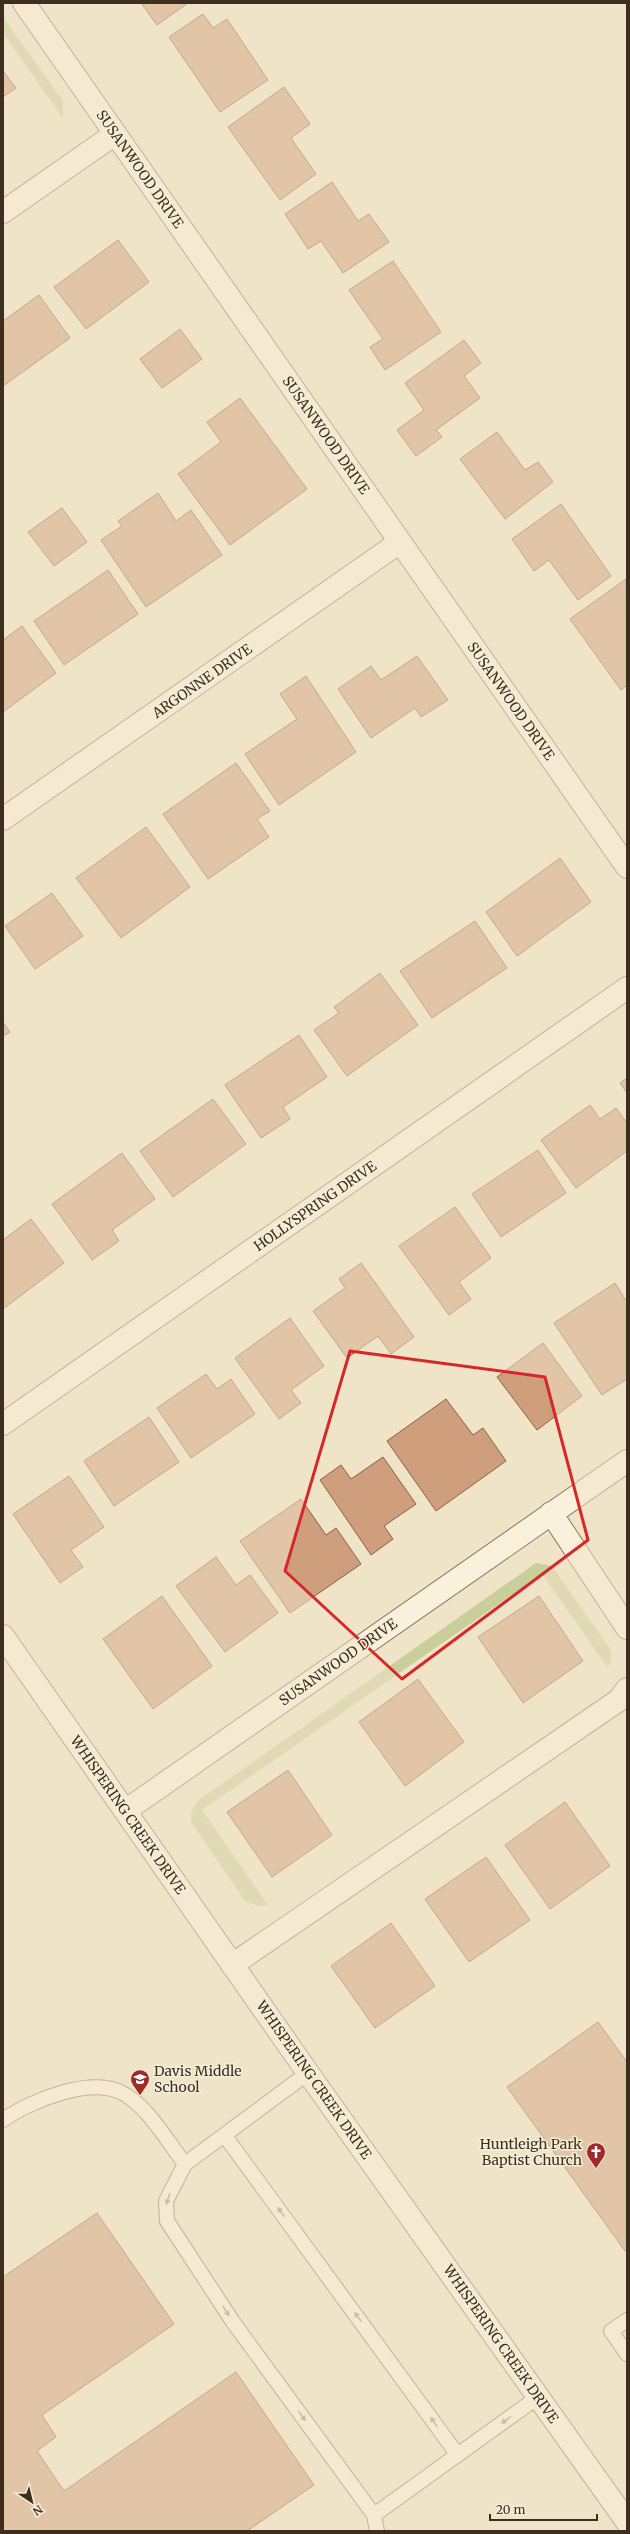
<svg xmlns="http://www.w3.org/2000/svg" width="630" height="2534" font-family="Merriweather,serif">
	<rect width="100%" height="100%" fill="#f0e4c8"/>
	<path fill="#c9cf9b" d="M3 17 63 101V118L3 33Z
		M536 1563 552 1566 610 1649 611 1660 608 1668 542 1574 202 1810 268 1905 257 1906 245 1901 191 1822V1812L199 1800Z"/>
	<path fill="#cf9f7d" stroke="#8d5f41" d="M141 3H188L157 25Z
		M203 14 213 28 227 19 268 80 220 112 169 37Z
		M3 71 16 88 3 97Z
		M284 87 310 124 291 138 316 174 280 200 228 127Z
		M332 182 358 221 369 214 389 242 343 273 321 241 308 249 285 214Z
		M118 240 149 282 86 329 54 287Z
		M393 261 441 332 385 370 370 347 383 339 349 290Z
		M39 295 70 338 3 386V321Z
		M180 329 202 359 162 388 140 359Z
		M464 340 481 363 464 376 480 398 436 430 442 437 416 456 397 430 424 410 405 383Z
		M240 398 307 489 230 545 178 474 221 442 207 422Z
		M497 432 525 470 538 462 553 482 505 519 460 459Z
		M158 493 176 521 191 510 222 555 146 607 101 540 122 526 118 521Z
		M561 504 611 576 578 600 549 560 534 571 512 539Z
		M62 508 87 542 54 566 28 532Z
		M108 570 138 614 64 665 34 621Z
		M626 579 627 685 621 690 570 619Z
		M22 626 56 673 3 712V640Z
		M417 656 448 700 421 717 415 708 371 738 338 689 371 666 381 680Z
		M306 676 356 752 279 805 245 754 297 719 280 694Z
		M236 763 270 811 257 819 269 837 208 879 163 814Z
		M146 827 190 887 121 938 76 878Z
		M560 858 591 902 517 956 486 912Z
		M52 893 83 936 35 969 5 926Z
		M475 921 507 968 432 1018 400 971Z
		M380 973 418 1025 347 1076 314 1030 339 1013 334 1007Z
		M3 1022 10 1032 3 1036Z
		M299 1035 327 1077 283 1107 290 1119 261 1138 225 1085Z
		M627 1078V1093L620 1083Z
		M213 1099 246 1144 173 1197 140 1151Z
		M590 1105 600 1119 616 1108 627 1123V1151L576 1188 541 1140Z
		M538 1150 566 1193 501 1237 472 1194Z
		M122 1153 155 1199 112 1230 119 1241 92 1260 52 1204Z
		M455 1207 491 1258 459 1282 471 1299 449 1315 399 1246Z
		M31 1219 64 1263 3 1309V1240Z
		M361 1263 414 1337 391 1354 378 1336 347 1358 313 1311 345 1288 339 1279Z
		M615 1283 627 1302V1379L602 1395 554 1323Z
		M290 1318 324 1366 291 1390 301 1403 279 1419 235 1358Z
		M543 1343 582 1396 537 1430 497 1377Z
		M206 1374 217 1389 231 1379 255 1414 191 1458 157 1408Z
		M446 1399 473 1435 483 1428 506 1461 436 1511 387 1441Z
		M149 1417 179 1462 114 1506 84 1461Z
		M383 1457 416 1504 384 1526 393 1539 371 1555 320 1480 341 1465 351 1479Z
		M69 1476 104 1527 71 1550 83 1567 60 1583 13 1514Z
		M301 1499 326 1535 336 1528 361 1564 290 1613 240 1541Z
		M216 1557 236 1585 250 1575 278 1613 225 1652 176 1586Z
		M162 1596 212 1666 153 1709 103 1639Z
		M539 1596 583 1661 523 1703 478 1637Z
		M418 1679 464 1742 405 1786 359 1722Z
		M288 1770 332 1835 272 1877 227 1812Z
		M565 1802 610 1866 550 1909 505 1845Z
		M486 1857 530 1920 469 1962 425 1899Z
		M391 1923 435 1986 375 2028 331 1966Z
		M598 2022 627 2062V2250L625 2251 507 2087Z
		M97 2213 174 2324 42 2415 56 2437 37 2451 64 2491 236 2372 314 2485 247 2531H3V2277Z"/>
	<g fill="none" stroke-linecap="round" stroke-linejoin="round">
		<defs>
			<path id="lane" d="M308 2073 185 2164 166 2201 167 2221 233 2322 374 2515 377 2531
				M3 2120C30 2101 94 2074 126 2095 150 2110 167 2141 185 2164
				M225 2136 457 2454
				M627 2320 611 2331 627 2354
				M374 2515 538 2397"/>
			<path id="street" d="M24 3 627 867
				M3 212 115 134
				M3 819 400 542
				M3 1424 627 988
				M551 1513 627 1628
				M3 1636 308 2073 627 2522
				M125 1811 627 1461
				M232 1965 619 1700 627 1689"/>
		</defs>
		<use href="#lane" stroke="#8d765c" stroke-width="16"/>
		<use href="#street" stroke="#8d765c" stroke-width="24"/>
		<use href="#lane" stroke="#faf1dc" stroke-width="14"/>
		<use href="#street" stroke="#faf1dc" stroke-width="22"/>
	</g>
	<defs><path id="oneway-solid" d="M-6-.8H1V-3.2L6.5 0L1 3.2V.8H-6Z"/></defs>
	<g fill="#9c907e">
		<use href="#oneway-solid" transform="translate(168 2199) rotate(107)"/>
		<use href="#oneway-solid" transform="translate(281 2212) rotate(-126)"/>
		<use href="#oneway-solid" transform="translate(226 2311) rotate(57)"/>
		<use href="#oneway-solid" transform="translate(358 2317) rotate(-126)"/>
		<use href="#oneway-solid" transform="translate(302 2416) rotate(54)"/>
		<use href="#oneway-solid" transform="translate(506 2420) rotate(145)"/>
		<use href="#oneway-solid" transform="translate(434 2422) rotate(-126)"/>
	</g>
	<path d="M0 0H630V2534H0ZM350 1351 545 1377 588 1540 402 1679 285 1571Z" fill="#f0e4c8" fill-opacity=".55" fill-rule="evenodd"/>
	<path fill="none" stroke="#d62828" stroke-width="3" stroke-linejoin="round" d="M350 1351 545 1377 588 1540 402 1679 285 1571Z"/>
	<defs>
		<symbol id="school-pin" viewBox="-11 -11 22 30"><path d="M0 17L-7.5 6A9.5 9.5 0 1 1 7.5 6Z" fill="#9e2a2b" stroke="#f7eed8"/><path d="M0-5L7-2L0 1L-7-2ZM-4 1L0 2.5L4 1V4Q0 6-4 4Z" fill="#fff"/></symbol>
		<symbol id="church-pin" viewBox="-11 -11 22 30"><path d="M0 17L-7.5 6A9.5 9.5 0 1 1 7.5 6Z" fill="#9e2a2b" stroke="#f7eed8"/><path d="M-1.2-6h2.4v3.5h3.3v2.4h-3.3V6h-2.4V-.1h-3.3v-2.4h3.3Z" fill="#fff"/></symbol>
	</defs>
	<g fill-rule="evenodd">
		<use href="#school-pin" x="129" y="2068" width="22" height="30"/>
		<use href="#church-pin" x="585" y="2141" width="22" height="30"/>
	</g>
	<g text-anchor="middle" stroke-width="3" stroke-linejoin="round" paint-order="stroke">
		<g font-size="14" fill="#3d2e20" stroke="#f7eed8">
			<text transform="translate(140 169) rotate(55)" y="5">SUSANWOOD DRIVE</text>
			<text transform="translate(326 435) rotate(55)" y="5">SUSANWOOD DRIVE</text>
			<text transform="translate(202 681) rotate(-35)" y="5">ARGONNE DRIVE</text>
			<text transform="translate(511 701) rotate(55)" y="5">SUSANWOOD DRIVE</text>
			<text transform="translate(315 1206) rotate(-35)" y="5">HOLLYSPRING DRIVE</text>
			<text transform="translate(338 1662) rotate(-35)" y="5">SUSANWOOD DRIVE</text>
			<text transform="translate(128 1815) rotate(55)" y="5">WHISPERING CREEK DRIVE</text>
			<text transform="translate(314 2080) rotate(55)" y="5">WHISPERING CREEK DRIVE</text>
			<text transform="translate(501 2344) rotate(55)" y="5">WHISPERING CREEK DRIVE</text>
		</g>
		<g font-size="14" fill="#3d2e20" stroke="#f7eed8" text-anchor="start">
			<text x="154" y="2076">Davis Middle<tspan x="154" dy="16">School</tspan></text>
			<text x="582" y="2149" text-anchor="end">Huntleigh Park<tspan x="582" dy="16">Baptist Church</tspan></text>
		</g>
	</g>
	<rect width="630" height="2534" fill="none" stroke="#3d2e20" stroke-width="8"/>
	<g transform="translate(32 2502) rotate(145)" stroke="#f7eed8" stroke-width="3" paint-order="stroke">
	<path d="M0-3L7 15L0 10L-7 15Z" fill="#3d2e20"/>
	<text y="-6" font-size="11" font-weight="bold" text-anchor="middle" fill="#3d2e20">N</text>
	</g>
	<path d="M490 2514v6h107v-6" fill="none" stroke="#3d2e20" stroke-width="2"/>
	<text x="496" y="2514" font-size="12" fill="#3d2e20" stroke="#f7eed8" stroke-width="3" paint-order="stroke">20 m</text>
</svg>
